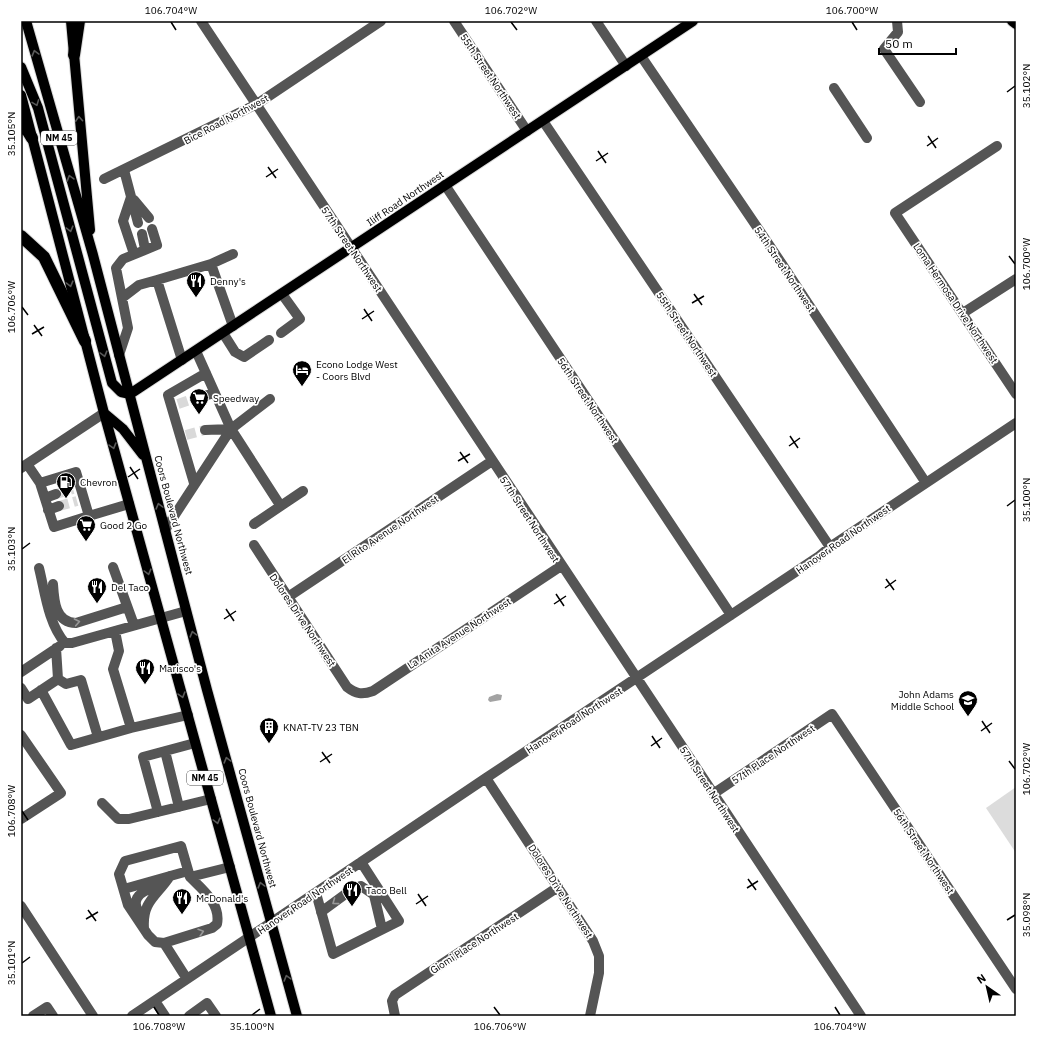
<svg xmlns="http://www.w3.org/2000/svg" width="1037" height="1037" font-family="'IBM Plex Sans',sans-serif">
	<rect width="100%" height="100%" fill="#fff"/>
	<path fill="#dcdcdc" d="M1016 787V853L986 808Z"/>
	<path fill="#a3a3a3" d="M497 694 502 695 501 700 490 702 488 700 489 697Z"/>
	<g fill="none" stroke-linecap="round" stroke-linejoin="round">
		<path stroke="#d9d9d9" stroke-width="10" stroke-dasharray="10 5" stroke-linecap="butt" d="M178 404 196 398
			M186 435 205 430
			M56 494 73 489
			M59 506 77 501"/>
		<defs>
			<path id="major" d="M26 21 93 255 207 690 297 1016
				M71 21 90 230
				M1012 21 1016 24
				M21 67 38 108 112 383 121 392 130 394
				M21 95 104 413 271 1016
				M130 394 693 21
				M104 413 123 429 143 455"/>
			<path id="highway" d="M74 55 79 21
				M21 120 32 138
				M21 236 44 257 85 341"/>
		</defs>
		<use href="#major" stroke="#dbdbdb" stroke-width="12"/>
		<use href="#highway" stroke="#dbdbdb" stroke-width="14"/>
		<path stroke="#555" stroke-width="10" d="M201 21 861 1016
			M454 21 527 131
			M596 21 626 66
			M897 21 898 32 884 49 920 102
			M641 56 782 264 926 483
			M834 88 867 138
			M543 121 830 547
			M997 146 895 213 1016 394
			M124 170 138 223
			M104 179 257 104 381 21
			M445 185 731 615
			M131 197 123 221 134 254
			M134 200 149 218
			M142 234 145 249
			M211 264 233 254
			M122 298 139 285 157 280
			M963 313 1016 279
			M223 333 235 352 244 357 269 340
			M281 333 300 319 282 294
			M119 355 128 328 116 268 123 259 157 245 152 229
			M182 360 157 280 211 264 233 326
			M196 398 215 393
			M270 399 231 429 280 505
			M205 430 231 429
			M27 464 40 483 76 472 89 516 129 504
			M21 468 104 413
			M40 483 54 527 89 516
			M194 483 168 395 206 373
			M45 498 56 494
			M48 510 59 506
			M254 524 303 491
			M165 530 231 429 196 351
			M254 545 347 687C356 694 362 695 373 691L561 566
			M113 567 134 625
			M39 568C45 592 48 623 65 643H72L186 611
			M53 584C54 600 55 623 76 623L127 607
			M288 597 492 461
			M115 631 119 651 113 669 131 728 188 715
			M21 672 60 646
			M58 679 66 684 81 680 98 737
			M21 688 28 699 58 679 56 648
			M41 690 71 745 131 728
			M21 735 61 793 21 819
			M165 751 179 807
			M486 778 593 941 599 956V973L590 1016
			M713 794 832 714 1016 989
			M102 803 118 819H129L211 799
			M158 812 143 757 195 743
			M190 877C203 890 221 904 217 924L212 928 164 943 155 942 148 935 128 905 119 874 125 861 181 846 190 877 230 867
			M124 889 188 871
			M316 893 333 954 399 921 361 862
			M21 906 93 1016
			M321 912 351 890 361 886 374 895 382 929
			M142 917C129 901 138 892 154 888
			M144 928C142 901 157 896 170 876
			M164 943 187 979
			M155 1001 165 1016
			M33 1016 47 1007 53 1016
			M132 1016 486 778 818 557 830 547 1016 423
			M189 1016 207 1003 216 1016
			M395 1016 392 1001 395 995 558 887"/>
		<use href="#major" stroke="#000" stroke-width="10"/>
		<use href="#highway" stroke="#000" stroke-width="12"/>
	</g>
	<defs><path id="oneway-chevron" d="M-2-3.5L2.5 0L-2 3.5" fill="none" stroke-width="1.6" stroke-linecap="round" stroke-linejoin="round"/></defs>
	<g stroke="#595959">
		<use href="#oneway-chevron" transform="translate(35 53) rotate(-105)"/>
		<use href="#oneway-chevron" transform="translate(36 103) rotate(69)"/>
		<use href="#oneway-chevron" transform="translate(79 119) rotate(-94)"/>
		<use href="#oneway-chevron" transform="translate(70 178) rotate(-106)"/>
		<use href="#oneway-chevron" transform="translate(70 229) rotate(75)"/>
		<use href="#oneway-chevron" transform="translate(70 284) rotate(75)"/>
		<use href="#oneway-chevron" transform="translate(104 354) rotate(75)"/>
		<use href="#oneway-chevron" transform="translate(113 446) rotate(74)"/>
		<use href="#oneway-chevron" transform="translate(159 506) rotate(-105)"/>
		<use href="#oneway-chevron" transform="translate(148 572) rotate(75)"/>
		<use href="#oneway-chevron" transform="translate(193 634) rotate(-105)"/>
		<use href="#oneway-chevron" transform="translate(182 695) rotate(74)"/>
		<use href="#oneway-chevron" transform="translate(227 760) rotate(-105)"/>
		<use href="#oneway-chevron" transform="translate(217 821) rotate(75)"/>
		<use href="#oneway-chevron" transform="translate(261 885) rotate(-105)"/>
		<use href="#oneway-chevron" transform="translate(287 978) rotate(-106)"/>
	</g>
	<g stroke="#999">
		<use href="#oneway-chevron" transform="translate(77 622) rotate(-11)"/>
		<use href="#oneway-chevron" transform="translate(335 902) rotate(144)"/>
		<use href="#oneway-chevron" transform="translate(201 932) rotate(-17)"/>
	</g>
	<path fill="none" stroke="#000" stroke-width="1.5" d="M171 22 176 30M511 22 517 30M852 22 857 30M1007 92 1015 86M22 134 30 129M928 136 936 148M927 146 938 138M598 151 606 163M596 161 608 153M268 167 276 178M266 177 278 169M1009 256 1015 264M694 294 702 305M692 303 704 296M22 307 28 315M364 309 372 321M362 319 374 311M34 325 42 336M32 334 44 327M790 436 798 448M789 446 800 438M460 452 468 463M458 461 470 454M130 467 138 479M128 477 140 469M1007 506 1015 500M22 549 30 543M886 579 894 590M885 588 896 580M556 594 564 606M554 604 566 596M226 609 234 621M224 619 236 611M982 721 990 733M981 731 992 723M652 736 660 748M651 746 662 738M322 752 330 763M1009 761 1015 769M320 762 332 754M22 811 28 820M748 879 756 890M747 888 758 881M418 894 426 906M416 904 428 896M88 910 96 921M86 919 98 912M1007 920 1015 915M22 963 30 957M154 1007 159 1015M494 1007 500 1015M835 1007 840 1015M252 1015 260 1009"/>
	<defs>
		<symbol id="restaurant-pin" viewBox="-11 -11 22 30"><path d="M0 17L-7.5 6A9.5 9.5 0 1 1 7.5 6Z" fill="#000" stroke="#fff"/><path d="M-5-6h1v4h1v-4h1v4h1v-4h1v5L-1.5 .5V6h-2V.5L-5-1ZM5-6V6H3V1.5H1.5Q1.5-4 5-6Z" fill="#fff"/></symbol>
		<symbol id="hotel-pin" viewBox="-11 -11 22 30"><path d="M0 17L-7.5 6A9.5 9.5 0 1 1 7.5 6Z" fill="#000" stroke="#fff"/><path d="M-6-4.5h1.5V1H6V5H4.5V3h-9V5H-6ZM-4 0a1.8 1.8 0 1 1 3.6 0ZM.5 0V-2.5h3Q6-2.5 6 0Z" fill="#fff"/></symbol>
		<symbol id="supermarket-pin" viewBox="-11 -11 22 30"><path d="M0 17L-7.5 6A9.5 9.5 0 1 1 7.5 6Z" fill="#000" stroke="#fff"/><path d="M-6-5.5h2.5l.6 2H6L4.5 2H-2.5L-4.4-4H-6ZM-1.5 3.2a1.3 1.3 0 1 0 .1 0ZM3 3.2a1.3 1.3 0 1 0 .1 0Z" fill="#fff"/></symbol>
		<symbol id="fuel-pin" viewBox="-11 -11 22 30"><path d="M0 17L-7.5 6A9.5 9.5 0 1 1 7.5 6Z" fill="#000" stroke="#fff"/><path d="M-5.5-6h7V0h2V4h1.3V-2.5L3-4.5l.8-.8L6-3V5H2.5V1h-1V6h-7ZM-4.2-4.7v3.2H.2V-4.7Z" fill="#fff"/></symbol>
		<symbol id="school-pin" viewBox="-11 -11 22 30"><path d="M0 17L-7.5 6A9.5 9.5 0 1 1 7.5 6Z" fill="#000" stroke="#fff"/><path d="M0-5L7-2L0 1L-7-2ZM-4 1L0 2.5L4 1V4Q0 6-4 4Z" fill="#fff"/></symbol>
		<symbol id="building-pin" viewBox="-11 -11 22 30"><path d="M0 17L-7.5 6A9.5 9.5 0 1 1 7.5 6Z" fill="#000" stroke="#fff"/><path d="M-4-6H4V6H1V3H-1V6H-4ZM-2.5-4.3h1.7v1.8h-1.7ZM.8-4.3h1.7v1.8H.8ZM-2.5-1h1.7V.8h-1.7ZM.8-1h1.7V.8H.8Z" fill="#fff"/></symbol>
	</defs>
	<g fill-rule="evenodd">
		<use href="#restaurant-pin" x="185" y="270" width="22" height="30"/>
		<use href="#hotel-pin" x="291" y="359" width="22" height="30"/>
		<use href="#supermarket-pin" x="188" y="387" width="22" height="30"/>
		<use href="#fuel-pin" x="55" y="471" width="22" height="30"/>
		<use href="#supermarket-pin" x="75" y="514" width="22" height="30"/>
		<use href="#restaurant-pin" x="86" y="576" width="22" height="30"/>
		<use href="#restaurant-pin" x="134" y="657" width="22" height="30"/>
		<use href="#school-pin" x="957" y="689" width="22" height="30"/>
		<use href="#building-pin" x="258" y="716" width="22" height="30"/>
		<use href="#restaurant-pin" x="341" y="879" width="22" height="30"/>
		<use href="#restaurant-pin" x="171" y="887" width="22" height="30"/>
	</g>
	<g text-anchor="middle" stroke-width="3.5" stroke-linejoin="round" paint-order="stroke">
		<g fill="#fff" stroke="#4c4c4c" stroke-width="1">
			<rect x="41" y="131" width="36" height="14" rx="3"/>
			<rect x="187" y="771" width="36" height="14" rx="3"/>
		</g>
		<g font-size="9" font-weight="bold" fill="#000">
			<text x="59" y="141">NM 45</text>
			<text x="205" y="781">NM 45</text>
		</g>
		<g font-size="10" fill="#000" stroke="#fff">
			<text transform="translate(491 76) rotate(56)" y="4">55th Street Northwest</text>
			<text transform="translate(226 119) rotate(-28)" y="4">Bice Road Northwest</text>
			<text transform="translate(405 198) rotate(-34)" y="4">Iliff Road Northwest</text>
			<text transform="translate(352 249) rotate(56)" y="4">57th Street Northwest</text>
			<text transform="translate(785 269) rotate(56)" y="4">54th Street Northwest</text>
			<text transform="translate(956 303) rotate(56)" y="4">Loma Hermosa Drive Northwest</text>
			<text transform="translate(687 334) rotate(56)" y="4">55th Street Northwest</text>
			<text transform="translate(588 400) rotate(56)" y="4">56th Street Northwest</text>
			<text transform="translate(174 515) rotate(75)" y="4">Coors Boulevard Northwest</text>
			<text transform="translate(530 519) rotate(57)" y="4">57th Street Northwest</text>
			<text transform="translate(390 529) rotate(-34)" y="4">El Rito Avenue Northwest</text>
			<text transform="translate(843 539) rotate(-35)" y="4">Hanover Road Northwest</text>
			<text transform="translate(303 620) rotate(56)" y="4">Dolores Drive Northwest</text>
			<text transform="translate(459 633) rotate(-33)" y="4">La Anita Avenue Northwest</text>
			<text transform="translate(574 720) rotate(-33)" y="4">Hanover Road Northwest</text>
			<text transform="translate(773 754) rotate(-34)" y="4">57th Place Northwest</text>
			<text transform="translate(710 789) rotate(57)" y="4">57th Street Northwest</text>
			<text transform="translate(258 828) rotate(75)" y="4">Coors Boulevard Northwest</text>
			<text transform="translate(924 851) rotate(56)" y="4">56th Street Northwest</text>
			<text transform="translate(561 891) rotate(57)" y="4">Dolores Drive Northwest</text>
			<text transform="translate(305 900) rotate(-34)" y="4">Hanover Road Northwest</text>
			<text transform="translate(474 943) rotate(-33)" y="4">Giomi Place Northwest</text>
		</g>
		<g font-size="10" fill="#000" stroke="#fff" text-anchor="start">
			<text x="210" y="285">Denny's</text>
			<text x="316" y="368">Econo Lodge West<tspan x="316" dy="12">- Coors Blvd</tspan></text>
			<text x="213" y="402">Speedway</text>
			<text x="80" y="486">Chevron</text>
			<text x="100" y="529">Good 2 Go</text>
			<text x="111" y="591">Del Taco</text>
			<text x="159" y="672">Marisco's</text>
			<text x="954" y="698" text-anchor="end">John Adams<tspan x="954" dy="12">Middle School</tspan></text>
			<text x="283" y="731">KNAT-TV 23 TBN</text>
			<text x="366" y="894">Taco Bell</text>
			<text x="196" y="902">McDonald's</text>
		</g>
	</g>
	<rect width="1037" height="1037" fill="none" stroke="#ffffff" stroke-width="44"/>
	<g transform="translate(987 987) rotate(326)" stroke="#ffffff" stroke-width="3" paint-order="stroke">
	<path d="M0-3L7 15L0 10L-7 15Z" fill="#000000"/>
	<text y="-6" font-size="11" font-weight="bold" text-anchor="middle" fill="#000000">N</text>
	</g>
	<path d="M879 48v6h77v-6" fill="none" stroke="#000000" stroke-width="2"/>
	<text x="885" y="48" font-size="12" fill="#000000" stroke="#ffffff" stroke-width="3" paint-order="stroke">50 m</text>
	<rect x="22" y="22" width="993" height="993" fill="none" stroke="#000" stroke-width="1.5"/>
	<g font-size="10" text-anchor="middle" fill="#000">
		<text x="171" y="14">106.704°W</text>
		<text x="511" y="14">106.702°W</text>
		<text x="852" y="14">106.700°W</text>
		<text transform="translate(1026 86) rotate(-90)" y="4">35.102°N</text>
		<text transform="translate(11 134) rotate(-90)" y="4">35.105°N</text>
		<text transform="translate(1026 264) rotate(-90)" y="4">106.700°W</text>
		<text transform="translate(11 307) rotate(-90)" y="4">106.706°W</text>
		<text transform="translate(1026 500) rotate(-90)" y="4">35.100°N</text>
		<text transform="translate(11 549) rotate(-90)" y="4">35.103°N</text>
		<text transform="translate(1026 769) rotate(-90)" y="4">106.702°W</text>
		<text transform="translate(11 811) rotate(-90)" y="4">106.708°W</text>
		<text transform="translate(1026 915) rotate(-90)" y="4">35.098°N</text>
		<text transform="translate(11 963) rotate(-90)" y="4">35.101°N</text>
		<text x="159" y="1030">106.708°W</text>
		<text x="252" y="1030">35.100°N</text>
		<text x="500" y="1030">106.706°W</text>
		<text x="840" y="1030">106.704°W</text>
	</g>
</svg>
